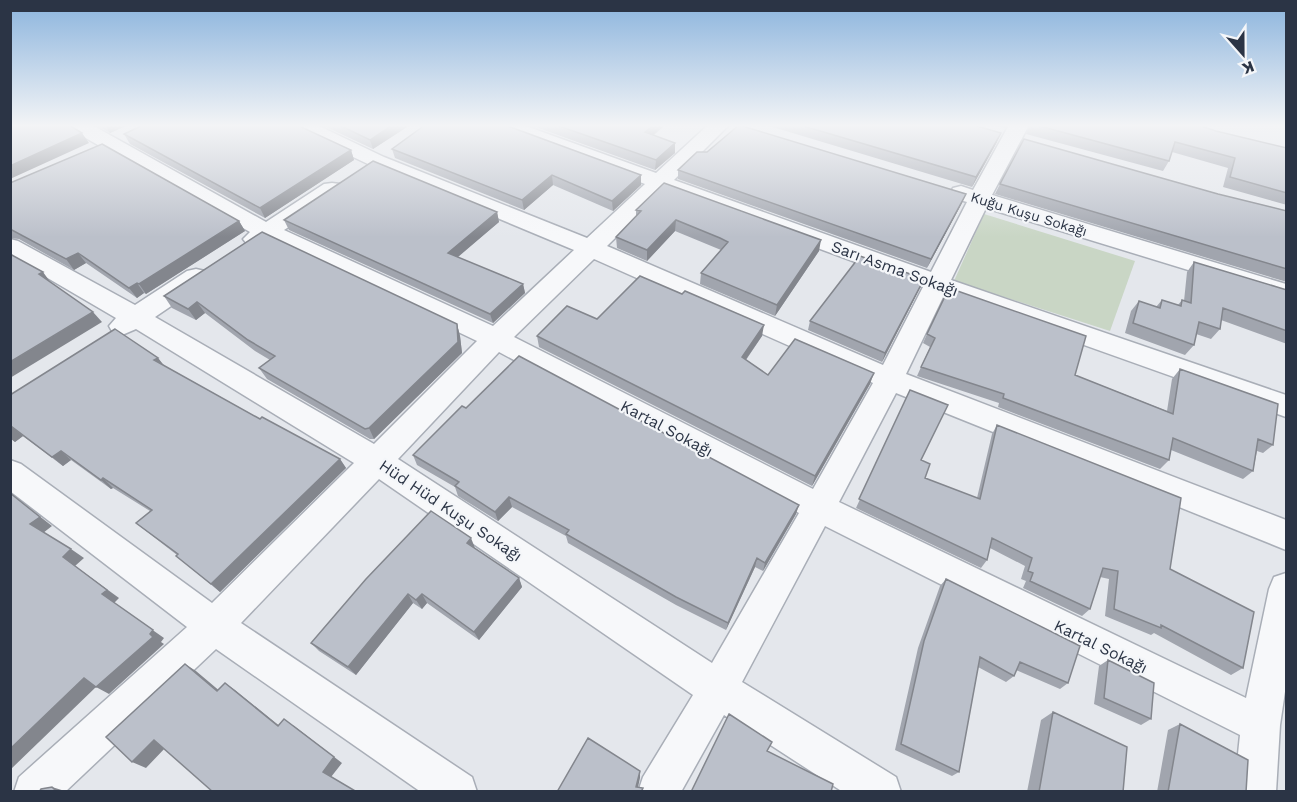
<svg xmlns="http://www.w3.org/2000/svg" width="1297" height="802" font-family="'Work Sans',sans-serif">
	<rect width="100%" height="100%" fill="#e4e7ec"/>
	<path fill="#c9d6c5" d="M984 214 1135 261 1110 331 954 281Z"/>
	<g fill="none" stroke-linecap="round" stroke-linejoin="round">
		<defs>
			<path id="minor" d="M67 125H92L266 222 324 184 332 183 340 184 343 189 340 194 284 230 493 326 574 250 370 165 294 129 291 125H317L384 157 587 238 645 184 497 129 494 125H523L656 173 708 125H729L674 180 931 272 967 202 953 198 950 193 953 188 961 186 973 190 1009 125H1029L992 195 1286 284V300L986 208 951 280 1286 395V417L944 295 906 374 1286 520V550L896 393 839 502 1246 698 1269 589 1274 577 1286 573V685L1280 725 1276 792H1234L1240 735 825 526 742 682 896 777 901 792H843L724 715 681 792H638L643 777 693 695 379 479 241 623 472 777 477 792H421L216 649 65 792H14L19 777 187 627 10 491V460L21 464 212 603 354 463 136 329 122 335 113 333 109 326 116 318 10 256V239L18 241 135 305 187 271 196 269 205 271 208 277 205 283 155 317 374 444 477 341 268 241 255 246 247 244 243 239 250 232 70 129ZM663 191 923 287 883 365 607 246ZM594 259 873 383 813 489 514 337ZM499 352 799 513 712 663 398 459Z"/>
		</defs>
		<use href="#minor" stroke="#a9aeb7" stroke-width="3"/>
		<use href="#minor" fill="#f7f8fa" fill-rule="evenodd"/>
	</g>
	<path fill="#a1a5ae" d="M96 125H128L110 133Z
		M322 125H410L373 149Z
		M530 125H665L654 135 675 153 655 170Z
		M766 125H973L997 142 972 187Z
		M993 125H1007L1005 128Z
		M1030 125H1198L1216 131 1287 148V205L1223 187 1228 168 1172 152 1169 161 1163 171 1026 134Z
		M124 134 351 150 354 160 265 218 130 144Z
		M392 149 641 185 613 211 553 185 524 210 395 158Z
		M678 170 962 203 927 268 678 179Z
		M10 183 239 221 245 231 146 294 144 293 137 298 86 263 74 270 19 239 10 238Z
		M1000 184 1218 194 1287 211V282L995 194Z
		M636 210 819 251 775 316 700 284 701 273 721 250 675 231 647 261 617 248 616 237 636 216Z
		M497 212 499 222 457 257 523 284 525 293 493 323 289 230 284 220Z
		M1194 262 1287 290V344L1221 320 1220 329 1211 339 1196 334 1194 345 1185 355 1125 333 1131 311 1139 301 1156 307 1162 300 1178 305 1182 300 1184 301 1187 272Z
		M924 279 920 288 882 362 808 330 810 321Z
		M164 296 457 324 460 336 462 353 374 439H370L267 379 259 368 270 360 255 351 205 313 196 320 172 308Z
		M597 319 762 336 746 360 768 375 870 384 812 486 539 347 537 336Z
		M927 334 1075 375 1167 411 1172 379 1180 369 1273 445 1263 453 1257 451 1253 471 1243 479 1171 450 1169 460 1160 469 998 407 999 403 917 376 930 347 923 343Z
		M158 358 164 366 260 419 340 459 346 468 220 592 186 564 176 556 177 555 146 531 136 523 150 511 113 488 111 489 71 460 63 466 23 436 15 442 10 438V395Z
		M910 390 925 478 977 498 992 434 997 425 1170 569 1243 668 1231 675 1154 633 1151 635 1105 616 1109 579 1100 577 1090 609 1082 616 1023 588 1026 581 1021 579 1025 566 990 548 987 560 981 568 856 508Z
		M466 408 796 514 763 571 755 567 726 630 676 605 568 543 566 536 512 507 498 521 458 496 455 487 417 465 413 455Z
		M475 548 519 578 522 587 479 640 427 603 422 609 413 603 356 675 319 651 311 643Z
		M946 579 1068 683 1060 689 1016 670 1014 676 1006 682 978 667 959 772 952 776 895 750 918 648 940 586Z
		M1108 660 1151 719 1141 725 1094 704 1099 666Z
		M1053 712 1123 792H1027L1041 720Z
		M1180 724 1246 792H1157L1168 730Z"/>
	<path fill="#83868d" d="M105 125H128L110 133Z
		M392 125H410L373 149 370 140Z
		M654 125H665L645 142V132Z
		M82 133 89 143 10 179V166Z
		M1001 133 997 142 972 187 976 177Z
		M675 143V153L655 170 656 160Z
		M351 150 354 160 265 218 260 208Z
		M552 175 553 185 524 210 522 200Z
		M641 175V185L613 211 612 201Z
		M966 194 962 203 927 268 931 259Z
		M497 212 499 222 451 263 448 253Z
		M676 220 675 231 647 261V250Z
		M239 221 245 231 146 294 139 284Z
		M821 240 819 251 775 316 777 305Z
		M78 253 86 263 74 270 66 259Z
		M43 272 51 283 39 274Z
		M924 279 920 288 882 362 885 353Z
		M137 283 144 293 137 298 129 288Z
		M523 284 525 293 493 323 490 314Z
		M197 302 205 313 196 320 188 309Z
		M93 312 102 322 10 378V362Z
		M457 324 460 336 462 353 374 439 369 428Z
		M764 325 762 336 740 368 742 357Z
		M158 358 166 368 154 360Z
		M874 373 870 384 812 486 815 476Z
		M12 427 23 436 15 442 10 438V428Z
		M61 451 71 460 63 466 52 457Z
		M340 459 346 468 220 592 211 584Z
		M103 478 113 488 111 489 101 480Z
		M10 493 52 526 43 533 30 524Z
		M509 497 512 507 498 521 495 512Z
		M799 505 796 514 763 571 765 563Z
		M471 538 475 548 467 543Z
		M71 549 84 558 75 566 119 598 114 603 164 638 161 642 164 644 109 694 96 687 10 770V749L102 594 63 557Z
		M757 558 755 567 726 630 728 623Z
		M519 578 522 587 479 640 474 632Z
		M408 594 413 603 356 675 348 667Z
		M422 594 427 603 422 609 416 600Z
		M185 664 196 671 228 698 217 691Z
		M225 683 235 690 287 732 278 726Z
		M293 725 342 763 331 777 323 772Z
		M154 740 167 746 146 768 132 762Z
		M640 771V778L637 792 636 787Z
		M52 787 68 792H57Z"/>
	<path fill="#bbc0ca" stroke="#83868d" stroke-width="1.5" d="M10 125H69L82 133 10 166Z
		M143 125H297L351 150 260 208 124 134Z
		M339 125H392L370 140Z
		M425 125H505L641 175 612 201 552 175 522 200 392 149Z
		M556 125H654L645 132 675 143 656 160Z
		M739 125 966 194 931 259 678 170 697 152H707Z
		M800 125H973L1001 133 976 177Z
		M1036 125H1198L1216 131 1287 148V193L1230 177 1235 158 1175 142 1169 161Z
		M1024 139 1218 194 1287 211V269L1000 184Z
		M102 144 239 221 139 284 137 283 129 288 78 253 66 259 10 229V183Z
		M373 161 497 212 448 253 523 284 490 314 284 220Z
		M664 183 821 240 777 305 701 273 728 242 720 238 676 220 647 250 616 237 641 211 636 210Z
		M262 232 457 324 458 342 369 428 365 429 259 368 275 356 248 340 197 302 188 309 164 296Z
		M10 254 43 272 39 274 93 312 10 362Z
		M860 256 924 279 885 353 810 321Z
		M1194 262 1287 290V331L1223 308 1220 329 1199 322 1194 345 1133 323 1139 301 1160 308 1162 300 1181 306 1182 300 1191 303Z
		M640 276 682 294 685 291 764 325 742 357 768 375 795 339 874 373 815 476 537 336 567 306 597 319Z
		M949 288 1086 336 1075 375 1173 414 1180 369 1278 404 1273 445 1258 439 1253 471 1173 438 1169 460 1003 398 1004 394 921 367 935 338 927 334Z
		M115 329 158 358 154 360 260 419 262 417 340 459 211 584 176 556 178 554 136 523 152 510 103 478 101 480 61 451 52 457 12 427 10 428V395Z
		M519 356 799 505 765 563 757 558 728 623 676 597 566 534 569 530 509 497 495 512 455 486 459 482 413 455 462 406 466 408Z
		M910 390 948 405 921 460 930 464 925 478 980 499 997 425 1181 498 1170 569 1254 612 1243 668 1161 625V628L1114 609 1118 571 1103 568 1090 609 1030 581 1033 573 1028 571 1032 558 992 538 987 560 859 499Z
		M10 493 40 517 30 524 71 549 63 557 107 590 102 594 153 630 150 634 153 637 96 687 84 678 10 749Z
		M431 511 471 538 467 543 519 578 474 632 422 594 416 600 408 594 348 667 311 643 366 579Z
		M946 579 1080 646 1068 683 1020 662 1014 676 980 657 959 772 901 744 924 641Z
		M1108 660 1154 683 1151 719 1104 698Z
		M185 664 217 691 225 683 278 726 284 719 334 757 323 772 357 792H213L154 740 132 762 106 737Z
		M1053 712 1127 747 1123 792H1039Z
		M729 714 772 742 767 751 833 784 831 792H691Z
		M1180 724 1248 760 1246 792H1168Z
		M588 738 640 771 636 787 643 788 641 792H557Z
		M52 787 57 792H39L41 789Z"/>
	<linearGradient id="sky" x2="0" y2="1"><stop stop-color="#8bb4dd"/><stop offset="0.53" stop-color="#f3f4f6"/><stop offset="1" stop-color="#f3f4f6" stop-opacity="0"/></linearGradient>
	<rect width="1297" height="237" fill="url(#sky)"/>
	<g text-anchor="middle" stroke-width="4.5" stroke-linejoin="round" paint-order="stroke">
		<g font-size="14" fill="#2b3445" stroke="#f4f6f9">
			<text transform="translate(1029 214) rotate(17)" y="5">Kuğu Kuşu Sokağı</text>
		</g>
		<g font-size="16" fill="#2b3445" stroke="#f4f6f9">
			<text transform="translate(895 268) rotate(20)" y="6">Sarı Asma Sokağı</text>
			<text transform="translate(667 428) rotate(28)" y="6">Kartal Sokağı</text>
			<text transform="translate(451 510) rotate(34)" y="6">Hüd Hüd Kuşu Sokağı</text>
			<text transform="translate(1101 646) rotate(26)" y="6">Kartal Sokağı</text>
		</g>
	</g>
	<rect width="1297" height="802" fill="none" stroke="#2b3445" stroke-width="24"/>
	<g transform="translate(1243 54) rotate(159)" stroke="#f4f6f9" stroke-width="4.5" paint-order="stroke">
	<path d="M0-4.5L10 22L0 15L-10 22Z" fill="#2b3445"/>
	<text y="-9" font-size="16" font-weight="bold" text-anchor="middle" fill="#2b3445">K</text>
	</g>
</svg>
